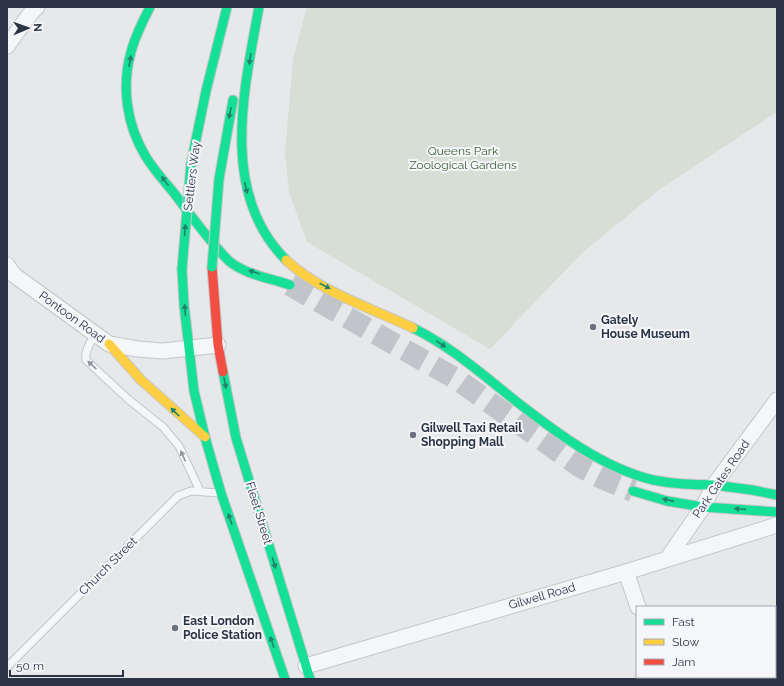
<svg xmlns="http://www.w3.org/2000/svg" width="784" height="686" font-family="Raleway,sans-serif">
	<rect width="100%" height="100%" fill="#e6e8ea"/>
	<path fill="#d6ded6" d="M307 7H777V112L660 189 582 253 490 349 307 242 289 192 285 153 293 59Z"/>
	<g fill="none" stroke-linecap="round" stroke-linejoin="round">
		<path stroke="#c1c4c9" stroke-width="22" stroke-dasharray="22 11" stroke-linecap="butt" d="M290 285 458 380 579 466 604 479 633 491"/>
		<defs>
			<path id="lane" d="M95 334C91 342 84 351 86 360L128 399 163 427 179 446 200 491
				M7 667 178 496 191 491 219 493"/>
			<path id="street" d="M7 46 30 14 37 7
				M7 265 14 275 109 344 138 349 163 351 218 345
				M667 559 703 507 714 485 777 400
				M626 572 638 607
				M306 666 626 572 777 525
				M660 677 661 679"/>
			<path id="fast" d="M150 7C143 21 135 36 131 52 121 87 127 126 146 157 154 170 164 181 174 193 191 216 209 241 229 261 246 275 270 278 290 285
				M259 7C244 90 219 193 286 260
				M191 164 206 91 227 7
				M219 179 233 100
				M182 269 184 305 194 391 205 437 221 493 285 679
				M413 328C452 347 483 375 517 402 557 433 603 468 653 480 673 484 694 485 714 485
				M223 372 236 438 310 679
				M714 485 752 490 777 495
				M633 491 667 501 703 507
				M703 507 777 512"/>
			<path id="slow" d="M286 260C320 292 371 308 413 328
				M109 344 141 380 205 437"/>
			<path id="jam" d="M212 267 218 345 223 372"/>
		</defs>
		<use href="#lane" stroke="#c4c6c8" stroke-width="9"/>
		<use href="#street" stroke="#c4c6c8" stroke-width="17"/>
		<use href="#fast" stroke="#c4c6c8" stroke-width="11"/>
		<use href="#slow" stroke="#c4c6c8" stroke-width="11"/>
		<use href="#jam" stroke="#c4c6c8" stroke-width="11"/>
		<use href="#lane" stroke="#f5f6f7" stroke-width="7"/>
		<use href="#street" stroke="#f5f6f7" stroke-width="15"/>
		<use href="#fast" stroke="#16e098" stroke-width="9"/>
		<use href="#slow" stroke="#ffcf43" stroke-width="9"/>
		<use href="#jam" stroke="#f24e42" stroke-width="9"/>
		<defs>
			<path id="fast-bridge" d="M212 267 219 179
				M182 269 191 164"/>
		</defs>
		<use href="#fast-bridge" stroke="#c2c5c8" stroke-width="11" stroke-linecap="butt"/>
		<use href="#fast-bridge" stroke="#16e098" stroke-width="9"/>
	</g>
	<defs><path id="oneway-solid" d="M-6-.8H1V-3.2L6.5 0L1 3.2V.8H-6Z"/></defs>
	<g fill="#22816a">
		<use href="#oneway-solid" transform="translate(250 59) rotate(98)"/>
		<use href="#oneway-solid" transform="translate(130 61) rotate(-79)"/>
		<use href="#oneway-solid" transform="translate(230 113) rotate(101)"/>
		<use href="#oneway-solid" transform="translate(165 181) rotate(-127)"/>
		<use href="#oneway-solid" transform="translate(246 188) rotate(77)"/>
		<use href="#oneway-solid" transform="translate(185 230) rotate(-85)"/>
		<use href="#oneway-solid" transform="translate(254 272) rotate(-161)"/>
		<use href="#oneway-solid" transform="translate(325 286) rotate(27)"/>
		<use href="#oneway-solid" transform="translate(185 310) rotate(-95)"/>
		<use href="#oneway-solid" transform="translate(441 344) rotate(33)"/>
		<use href="#oneway-solid" transform="translate(225 383) rotate(79)"/>
		<use href="#oneway-solid" transform="translate(175 412) rotate(-136)"/>
		<use href="#oneway-solid" transform="translate(668 500) rotate(-167)"/>
		<use href="#oneway-solid" transform="translate(740 509) rotate(-176)"/>
		<use href="#oneway-solid" transform="translate(230 519) rotate(-109)"/>
		<use href="#oneway-solid" transform="translate(274 563) rotate(73)"/>
		<use href="#oneway-solid" transform="translate(272 642) rotate(-109)"/>
	</g>
	<g fill="#90959e">
		<use href="#oneway-solid" transform="translate(92 365) rotate(-137)"/>
		<use href="#oneway-solid" transform="translate(183 456) rotate(-115)"/>
	</g>
	<g fill="#6c737f" stroke="#f4f6f9" stroke-width="1.5">
		<circle cx="593" cy="327" r="4"/>
		<circle cx="413" cy="435" r="4"/>
		<circle cx="175" cy="628" r="4"/>
	</g>
	<g text-anchor="middle" stroke-width="4" stroke-linejoin="round" paint-order="stroke">
		<g font-size="12" fill="#3f6138" stroke="#f4f6f9">
			<text x="463" y="155">Queens Park<tspan x="463" dy="14">Zoological Gardens</tspan></text>
		</g>
		<g font-size="12" fill="#2b3445" stroke="#f4f6f9">
			<text transform="translate(192 176) rotate(-83)" y="4">Settlers Way</text>
			<text transform="translate(72 317) rotate(36)" y="4">Pontoon Road</text>
			<text transform="translate(721 479) rotate(-56)" y="4">Park Gates Road</text>
			<text transform="translate(259 513) rotate(73)" y="4">Fleet Street</text>
			<text transform="translate(108 566) rotate(-45)" y="4">Church Street</text>
			<text transform="translate(542 596) rotate(-16)" y="4">Gilwell Road</text>
		</g>
		<g font-size="12" font-weight="bold" fill="#2b3445" stroke="#f4f6f9" text-anchor="start">
			<text x="601" y="324">Gately<tspan x="601" dy="14">House Museum</tspan></text>
			<text x="421" y="432">Gilwell Taxi Retail<tspan x="421" dy="14">Shopping Mall</tspan></text>
			<text x="183" y="625">East London<tspan x="183" dy="14">Police Station</tspan></text>
		</g>
	</g>
	<rect width="784" height="686" fill="none" stroke="#2b3445" stroke-width="16"/>
	<rect x="636" y="606" width="140" height="72" fill="#f4f6f9" stroke="#a4a8b1"/>
	<rect x="644" y="619" width="20" height="6" fill="#16e098" stroke="#a4a8b1"/>
	<text x="672" y="626" font-size="12" fill="#2b3445">Fast</text>
	<rect x="644" y="639" width="20" height="6" fill="#ffcf43" stroke="#a4a8b1"/>
	<text x="672" y="646" font-size="12" fill="#2b3445">Slow</text>
	<rect x="644" y="659" width="20" height="6" fill="#f24e42" stroke="#a4a8b1"/>
	<text x="672" y="666" font-size="12" fill="#2b3445">Jam</text>
	<g transform="translate(28 28) rotate(88)" stroke="#f4f6f9" stroke-width="3" paint-order="stroke">
	<path d="M0-3L7 15L0 10L-7 15Z" fill="#2b3445"/>
	<text y="-6" font-size="11" font-weight="bold" text-anchor="middle" fill="#2b3445">N</text>
	</g>
	<path d="M10 670v6h113v-6" fill="none" stroke="#2b3445" stroke-width="2"/>
	<text x="16" y="670" font-size="12" fill="#2b3445" stroke="#f4f6f9" stroke-width="3" paint-order="stroke">50 m</text>
</svg>
